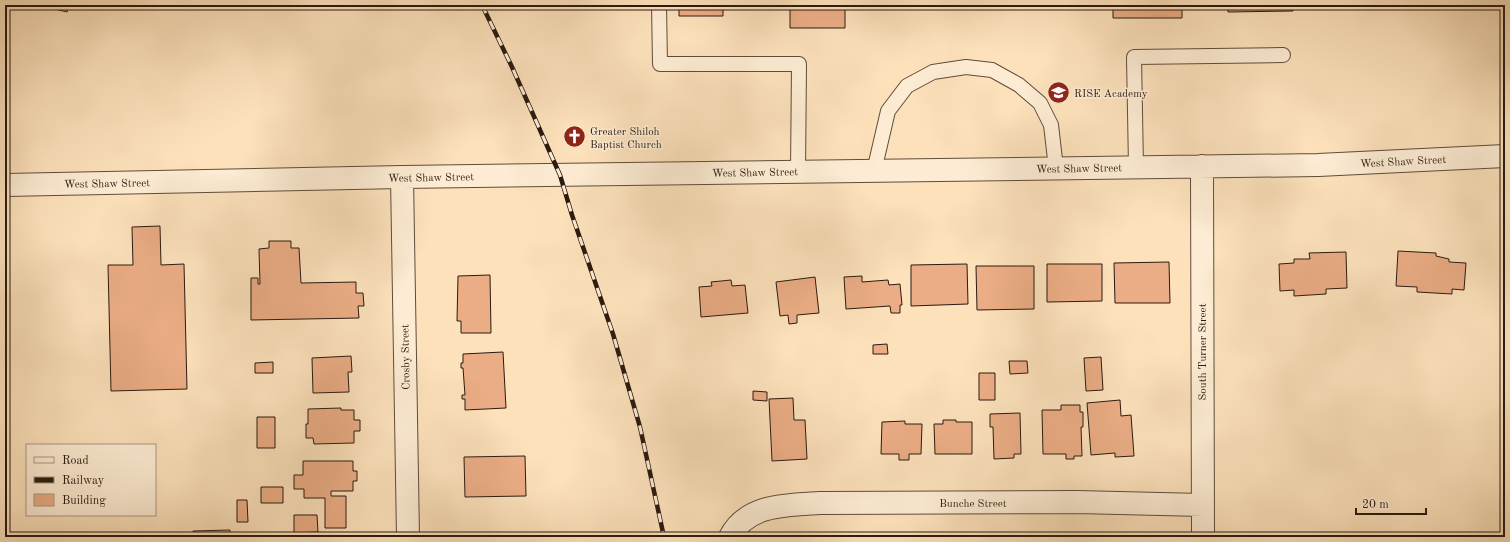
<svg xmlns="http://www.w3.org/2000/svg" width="1510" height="542" font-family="'Old Standard TT',serif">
	<rect width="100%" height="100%" fill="#fce1bb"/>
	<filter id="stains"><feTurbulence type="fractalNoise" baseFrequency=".005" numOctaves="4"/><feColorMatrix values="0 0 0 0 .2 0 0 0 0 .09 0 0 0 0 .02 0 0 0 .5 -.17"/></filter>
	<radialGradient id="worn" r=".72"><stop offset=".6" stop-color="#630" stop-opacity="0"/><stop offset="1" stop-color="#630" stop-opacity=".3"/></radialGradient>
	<path fill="#ebad85" stroke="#2b1a10" d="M39 5H69L67 12Z
		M679 5H723V16H679Z
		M790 5H845V28H790Z
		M1113 5H1182V18H1113Z
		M1228 5H1293V11L1228 12Z
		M160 226 161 265 184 264 187 389 111 391 108 265H133L132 227Z
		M269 241H291V248H299L301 283 356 282V293H363L364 306H358L359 318 251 320V278H258V284H260L259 249 269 248Z
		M1398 251 1436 253V256L1449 259V262L1466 263 1464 290 1452 289V294L1417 292V287L1396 286Z
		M1346 252 1347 288 1326 289V294L1294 296V290L1280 291 1279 264 1294 263V259H1310L1309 253Z
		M1169 262 1170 303H1115L1114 263Z
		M967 264 968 304 911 306V265Z
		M1047 264H1102V301L1047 302Z
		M976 266H1034V309L977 310Z
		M490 275 491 333H461V321H457L458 276Z
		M862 276V282L888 280 889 285 900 284 902 305H900V313H891L890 306 846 309 844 277Z
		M815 277 819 313 797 315V323L789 324 788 315 780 316 776 282Z
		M731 280 732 286 745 285 748 313 701 317 699 287 712 286 711 282Z
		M887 344 888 354H873V345Z
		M503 352 506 408 465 410V399H462V395H465L463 368H461V363H463V354Z
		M351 356 352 372H348L349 392 313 393 312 358Z
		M1101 357 1103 390 1086 391 1084 358Z
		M1009 361H1027L1028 373 1010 374Z
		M273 362V373H255V363Z
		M979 373H995V400H979Z
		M753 391 767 392V401L753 400Z
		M793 398 794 420H805L807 459 772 461 769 399Z
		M1120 400 1121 416 1131 415 1134 456 1115 457V453L1091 455 1087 403Z
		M1061 405H1080V412H1083V427H1081L1082 456H1074V459H1066V454H1043L1042 410H1061Z
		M341 408V410H354V420H360V431H354V443L314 444 313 438H306V424H308V409Z
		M1020 413 1021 454H1014V458L994 459 993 427H990V414Z
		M257 417H275V448H257Z
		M943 420H956V422H972V454H935L934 424H943Z
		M905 421V424H922L921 454H909V460H899V454H881L882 422Z
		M525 456 526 496 465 497 464 457Z
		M303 461H353V471H357V481H353V491H331V496H346V528H325V498H304V489H294V475H303Z
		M261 487H283V503H261Z
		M237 500H247L248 522H237Z
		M294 515H317L318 532 294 533Z
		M230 530V537H193V531Z"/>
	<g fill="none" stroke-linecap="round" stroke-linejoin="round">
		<defs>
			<path id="lane" d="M659 5 660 64H799L798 172
				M1136 167 1134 57 1283 55
				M874 171 888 111 907 86 933 72 966 67 992 70 1019 85 1040 103 1051 125 1056 168"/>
			<path id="street" d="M1202 166 1203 537
				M402 177 408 537
				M5 185 402 177 1318 165 1505 156
				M730 537C747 504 787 505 820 503L1077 502 1202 505"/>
		</defs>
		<use href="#lane" stroke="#5f4c3b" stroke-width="16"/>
		<use href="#street" stroke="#5f4c3b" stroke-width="24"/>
		<use href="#lane" stroke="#fdecd3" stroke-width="14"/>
		<use href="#street" stroke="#fdecd3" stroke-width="22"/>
		<defs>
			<path id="rail" d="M482 5 512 67 560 175 572 215 613 334 640 427 664 537"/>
		</defs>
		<use href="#rail" stroke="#2b1a10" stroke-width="4.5"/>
		<use href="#rail" stroke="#fdecd3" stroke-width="3" stroke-dasharray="9" stroke-linecap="butt"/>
	</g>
	<defs>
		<symbol id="school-disc" viewBox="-11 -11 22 22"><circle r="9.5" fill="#8f2418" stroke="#fdecd3"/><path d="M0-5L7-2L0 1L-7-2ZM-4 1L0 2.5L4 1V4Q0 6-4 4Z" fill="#fff"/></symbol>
		<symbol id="church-disc" viewBox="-11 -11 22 22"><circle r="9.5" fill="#8f2418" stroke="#fdecd3"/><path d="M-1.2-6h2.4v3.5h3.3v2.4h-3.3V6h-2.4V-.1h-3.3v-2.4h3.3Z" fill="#fff"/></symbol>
	</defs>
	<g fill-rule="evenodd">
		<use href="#school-disc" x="1046" y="80" width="25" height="25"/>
		<use href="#church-disc" x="562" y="124" width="25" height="25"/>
	</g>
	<g text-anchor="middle" stroke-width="3" stroke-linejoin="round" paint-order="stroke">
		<g font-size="11" fill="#2b1a10" stroke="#fdecd3" text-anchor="start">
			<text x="1074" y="97">RISE Academy</text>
			<text x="590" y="135">Greater Shiloh<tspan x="590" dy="13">Baptist Church</tspan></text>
		</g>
		<g font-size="11" fill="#2b1a10" stroke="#fdecd3">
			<text transform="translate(1403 161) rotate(-3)" y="4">West Shaw Street</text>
			<text transform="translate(1079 168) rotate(-1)" y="4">West Shaw Street</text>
			<text transform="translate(755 172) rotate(-1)" y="4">West Shaw Street</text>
			<text transform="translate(431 177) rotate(-1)" y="4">West Shaw Street</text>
			<text transform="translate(107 183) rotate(-1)" y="4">West Shaw Street</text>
			<text transform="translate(1202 352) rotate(-90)" y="4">South Turner Street</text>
			<text transform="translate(405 357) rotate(-91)" y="4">Crosby Street</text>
			<text x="973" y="507">Bunche Street</text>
		</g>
	</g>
	<rect width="1510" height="542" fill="none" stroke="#fce1bb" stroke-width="20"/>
	<rect x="6" y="6" width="1498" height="530" fill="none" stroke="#2b1a10" stroke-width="2"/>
	<rect x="10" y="10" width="1490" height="522" fill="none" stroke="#2b1a10"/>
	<rect x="26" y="444" width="130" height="72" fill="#fdecd3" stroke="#a99885"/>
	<rect x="34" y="457" width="20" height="6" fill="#fdecd3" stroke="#a99885"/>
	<text x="62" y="464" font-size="12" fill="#2b1a10">Road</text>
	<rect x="34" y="477" width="20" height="6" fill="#2b1a10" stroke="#a99885"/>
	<text x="62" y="484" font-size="12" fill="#2b1a10">Railway</text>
	<rect x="34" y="494" width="20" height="12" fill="#ebad85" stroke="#a99885"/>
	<text x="62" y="504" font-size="12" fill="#2b1a10">Building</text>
	<path d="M1356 508v6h70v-6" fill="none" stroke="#2b1a10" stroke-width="2"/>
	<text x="1362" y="508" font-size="12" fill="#2b1a10" stroke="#fdecd3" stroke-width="3" paint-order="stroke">20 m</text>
	<rect width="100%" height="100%" filter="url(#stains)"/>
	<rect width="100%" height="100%" fill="url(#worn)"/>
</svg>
